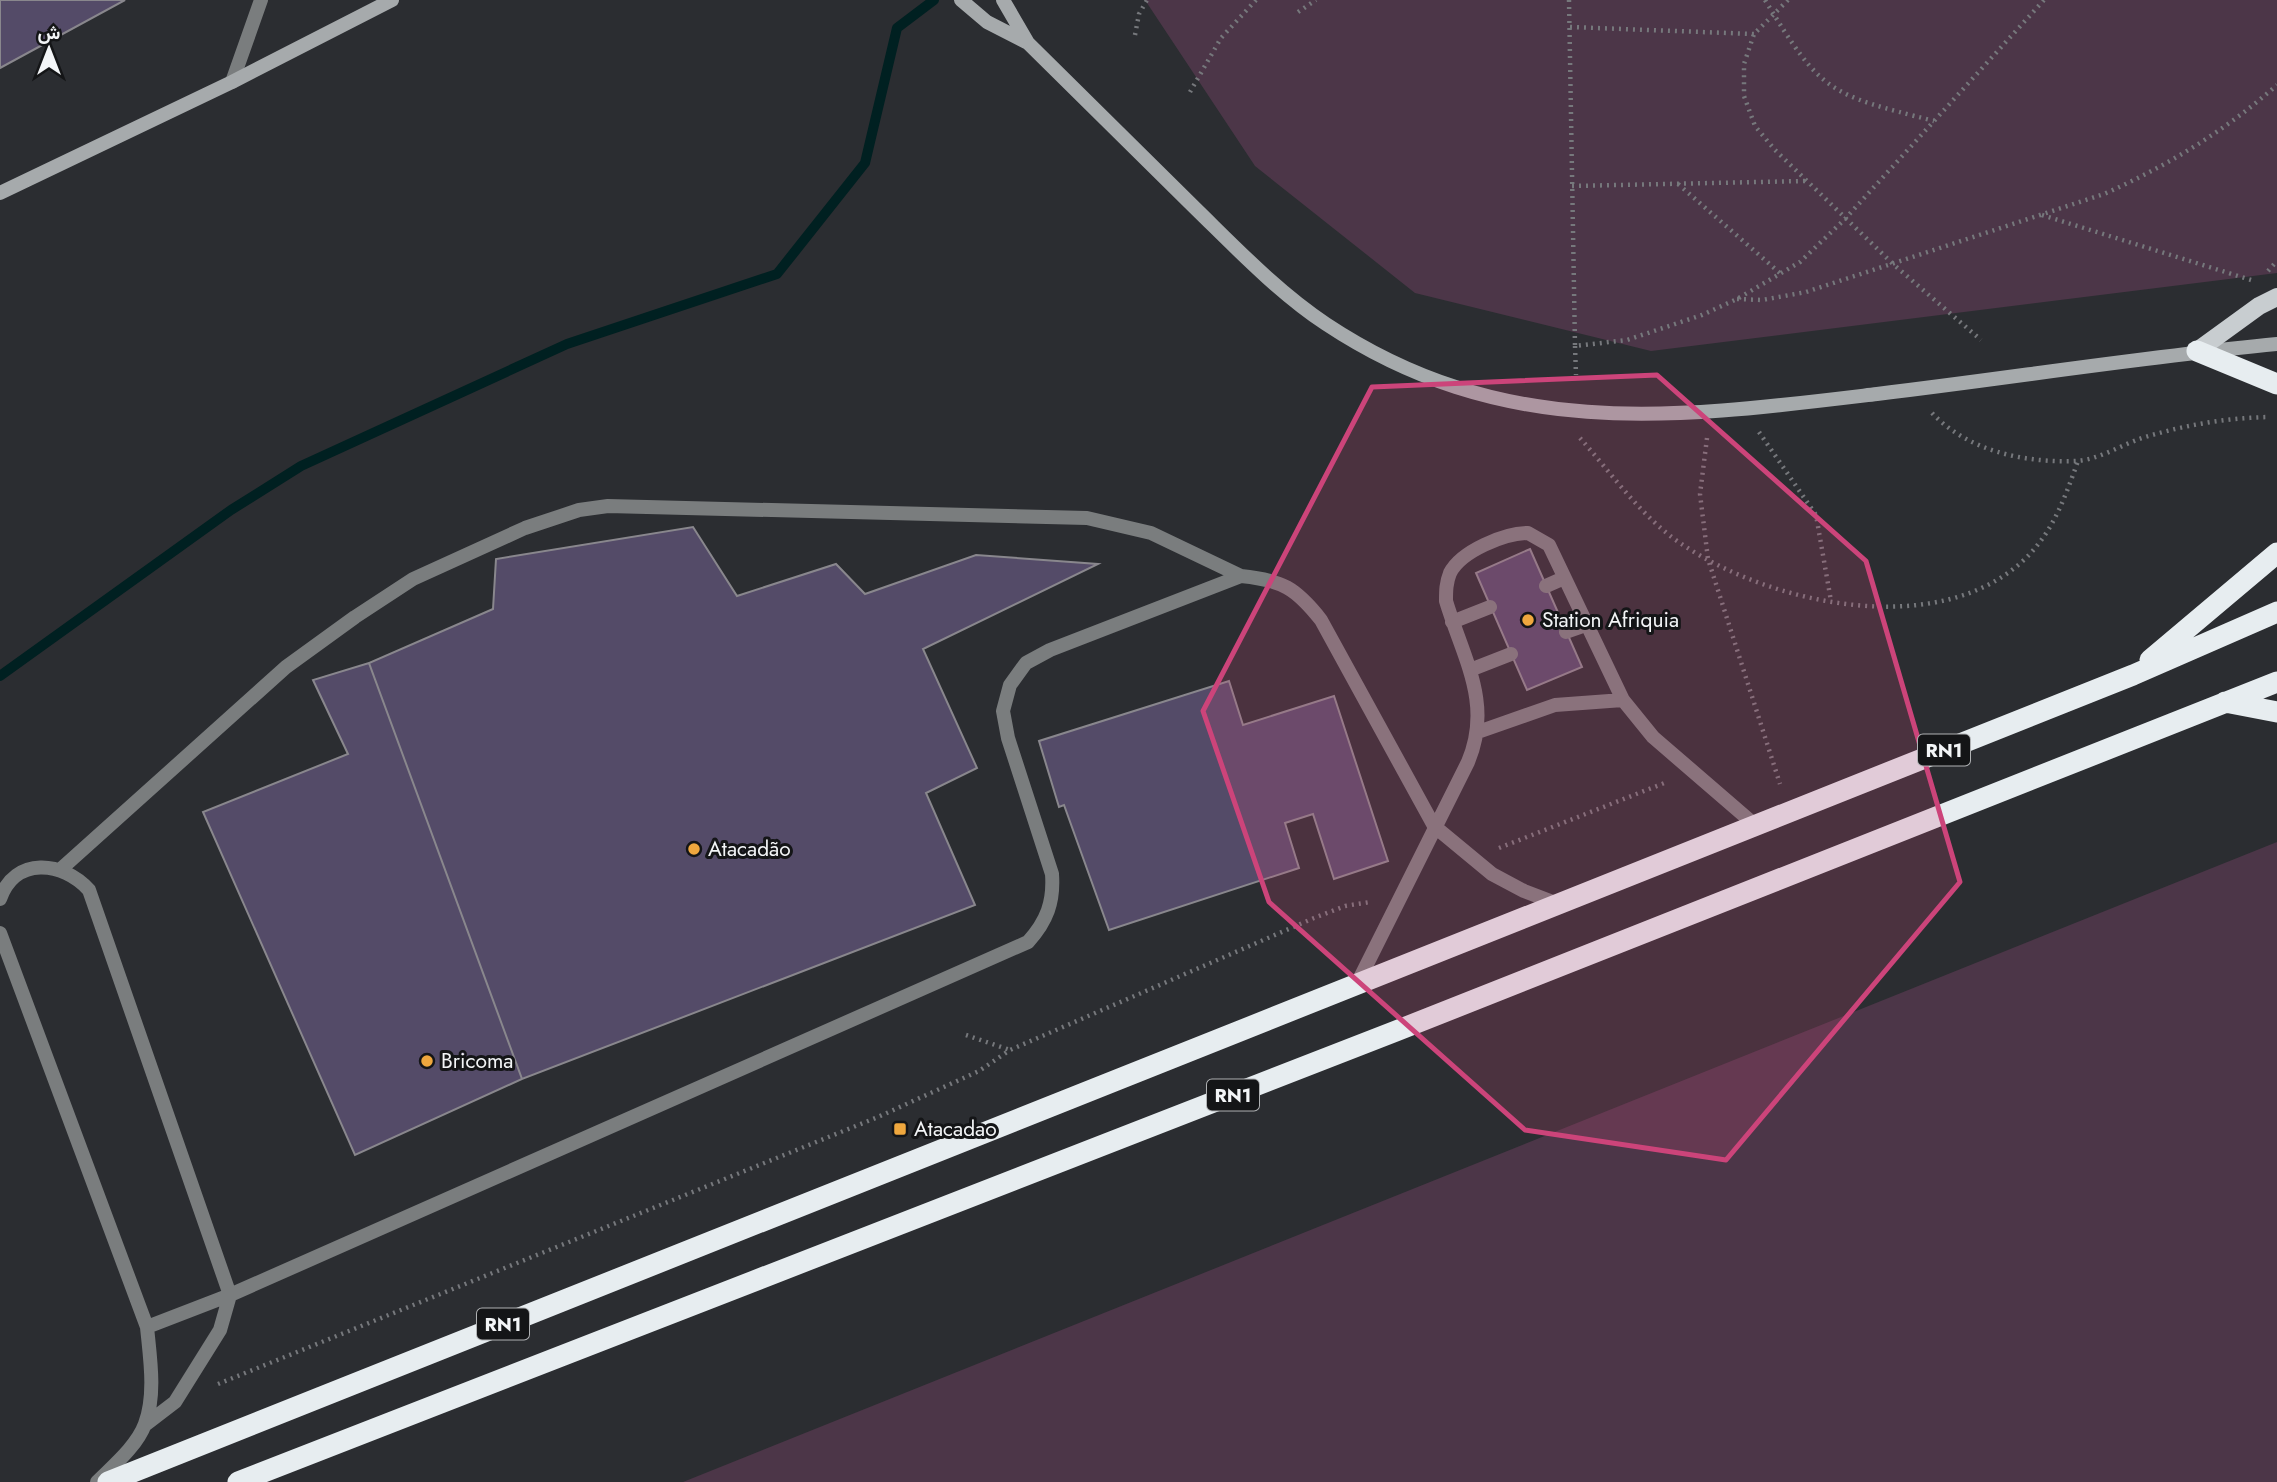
<svg xmlns="http://www.w3.org/2000/svg" width="2277" height="1482" font-family="Jost,Vazirmatn,sans-serif">
	<rect width="100%" height="100%" fill="#2b2d31"/>
	<path fill="#4c3648" d="M1145 0H2277V273L1651 351 1415 293 1255 166Z
		M2277 842V1482H683Z"/>
	<g fill="none" stroke-linecap="round" stroke-linejoin="round">
		<path stroke="#002021" stroke-width="10" d="M0 676 231 510 301 466 567 344 777 274 865 163 897 28 934 0"/>
	</g>
	<path fill="#544b68" stroke="#89878d" stroke-width="2" d="M0 0H125L0 68Z
		M693 527 737 596 836 564 865 594 976 555 1098 564 923 649 977 768 926 793 975 905 522 1079 369 663 493 609 496 559Z
		M1530 549 1582 667 1527 690 1476 573Z
		M369 663 522 1079 355 1155 203 812 348 754 313 680Z
		M1229 681 1243 725 1334 696 1388 861 1334 879 1313 814 1285 823 1299 868 1109 930 1064 805 1059 807 1039 741Z"/>
	<g fill="none" stroke-linecap="round" stroke-linejoin="round">
		<path stroke="#76787c" stroke-width="4.5" stroke-dasharray="2 5" stroke-linecap="butt" d="M1569 0 1575 346 1627 340 1702 315 1737 299 1800 262 1845 219 2044 0
			M1765 0C1822 94 1829 94 1934 121
			M1788 0 1754 34 1744 64V96L1755 126 1775 150 1893 264 1981 340
			M1298 12 1316 0
			M1570 27 1754 34
			M1135 35 1139 14 1147 0
			M1190 92 1221 38 1256 0
			M1678 184 1781 274
			M1572 186 1806 181
			M2042 215 2251 280
			M2268 271 2277 261
			M1737 299 1762 300 1806 292 2104 194C2167 166 2225 131 2277 85
			M1575 346 1576 375
			M1932 413C1968 451 2024 463 2076 461 2098 460 2121 445 2142 438 2184 425 2226 418 2269 417
			M1759 432 1816 515 1831 601
			M1580 438C1612 474 1643 519 1683 545 1773 605 1940 641 2026 558 2054 530 2065 497 2078 461
			M1707 438 1700 494 1708 559 1780 784
			M1499 848 1667 782
			M966 1035 1010 1050
			M218 1384 878 1117 979 1071 1010 1050 1314 918 1345 906 1370 902"/>
		<path stroke="#7a7d7e" stroke-width="14" d="M232 82 261 0
			M1546 586 1564 578
			M1452 622 1490 607
			M1566 632 1586 625
			M1470 670 1511 654
			M1478 732 1555 705 1623 700
			M61 869 286 667 355 617 413 579 525 528 579 510 608 506 1087 518 1151 533 1241 576
			M0 899C15 856 63 861 89 890L230 1295 220 1330 175 1402 145 1425
			M0 933 147 1327C150 1358 156 1394 145 1424 137 1446 113 1466 97 1482
			M1357 984 1468 762C1493 703 1463 658 1446 601 1446 591 1446 583 1450 573 1461 551 1505 533 1528 533L1549 545 1623 700 1653 737 1755 825
			M147 1327 230 1295 1028 942C1047 921 1054 902 1052 874L1008 738 1003 711 1010 685 1026 663 1050 650 1241 576C1282 580 1296 588 1321 620L1434 826 1492 874 1524 891 1558 904"/>
		<path stroke="#a6aaac" stroke-width="14" d="M961 0 987 22 1028 43C1084 98 1140 153 1196 209 1237 249 1278 292 1326 324 1504 442 1677 418 1877 394 2010 378 2143 357 2277 344
			M1003 0 1028 43
			M0 193 232 82 392 0"/>
		<path stroke="#c8cdd0" stroke-width="18" d="M2197 351 2259 306 2277 297"/>
		<path stroke="#e7edf0" stroke-width="21" d="M2197 351 2277 384
			M2150 660 2277 553
			M2225 702 2277 712
			M108 1482 2133 675 2277 612
			M238 1482 1396 1031 2277 682"/>
	</g>
	<path fill="#cc447a" fill-opacity="0.2" stroke="#cc447a" stroke-width="5" stroke-linejoin="round" d="M1657 375 1866 561 1960 882 1726 1160 1525 1130 1269 902 1203 711 1372 387Z"/>
	<g fill="#efa73e" stroke="#141517" stroke-width="2.5">
		<circle cx="1528" cy="620" r="7"/>
		<circle cx="694" cy="849" r="7"/>
		<circle cx="427" cy="1061" r="7"/>
		<rect x="893" y="1122" width="14" height="14" rx="3.5"/>
	</g>
	<g text-anchor="middle" stroke-width="6" stroke-linejoin="round" paint-order="stroke">
		<g fill="#141517" stroke="#b0b2b4" stroke-width="2">
			<rect x="1918" y="734.5" width="52" height="31" rx="5"/>
			<rect x="1207" y="1079.5" width="52" height="31" rx="5"/>
			<rect x="477" y="1308.5" width="52" height="31" rx="5"/>
		</g>
		<g font-size="19" font-weight="bold" fill="#f3f5f7">
			<text x="1944" y="757">RN1</text>
			<text x="1233" y="1102">RN1</text>
			<text x="503" y="1331">RN1</text>
		</g>
		<g font-size="21" fill="#f3f5f7" stroke="#141517" text-anchor="start">
			<text x="1542" y="627">Station Afriquia</text>
			<text x="708" y="856">Atacadão</text>
			<text x="441" y="1068">Bricoma</text>
			<text x="914" y="1136">Atacadao</text>
		</g>
	</g>
	<g transform="translate(49 49)" stroke="#141517" stroke-width="5" paint-order="stroke">
	<path d="M0-5L12 26L0 18L-12 26Z" fill="#f3f5f7"/>
	<text y="-10" font-size="19" font-weight="bold" text-anchor="middle" fill="#f3f5f7">ش</text>
	</g>
</svg>
